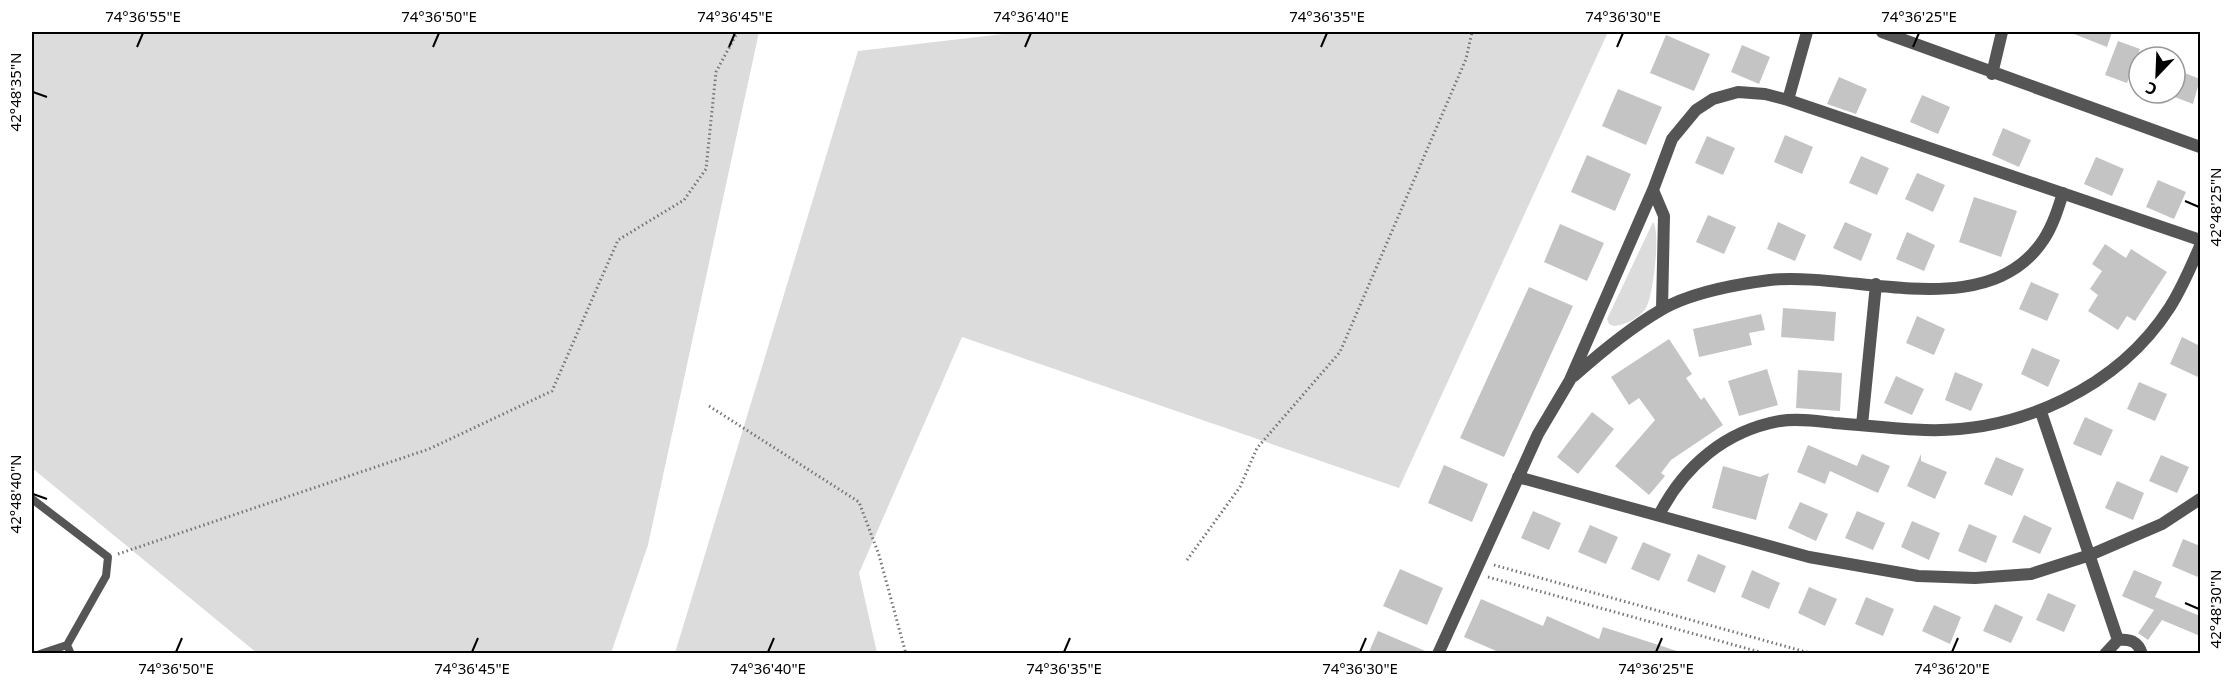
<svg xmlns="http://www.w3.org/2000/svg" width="2232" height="685" font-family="'Noto Sans',sans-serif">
	<rect width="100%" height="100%" fill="#fff"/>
	<path fill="#dcdcdc" d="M32 32H759L648 545 611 653H257L32 468Z
		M1020 32H1608L1399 488 962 337 859 573 877 653H675L858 51Z
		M1653 222C1661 231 1653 297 1646 308 1639 318 1626 325 1614 326L1609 324 1607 319Z"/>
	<path fill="#c4c4c4" d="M2069 32H2112L2107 47Z
		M1666 35 1710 54 1694 91 1650 73Z
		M2118 41 2140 49 2127 83 2105 75Z
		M1742 45 1770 57 1759 84 1731 72Z
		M2182 72 2200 79 2193 104 2172 96Z
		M1839 77 1867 89 1856 114 1827 104Z
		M1618 89 1662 107 1646 145 1602 126Z
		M1922 95 1950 107 1938 134 1910 122Z
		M2003 128 2031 140 2019 167 1992 155Z
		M1785 135 1813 147 1802 174 1774 162Z
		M1707 136 1735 148 1723 175 1695 163Z
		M1587 155 1631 174 1615 211 1571 192Z
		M1861 156 1889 168 1877 195 1849 183Z
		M2096 157 2124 169 2112 196 2084 184Z
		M1917 173 1945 185 1933 212 1905 199Z
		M2158 180 2186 192 2174 219 2146 207Z
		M1974 197 2017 211 2001 257 1959 242Z
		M1708 215 1736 227 1724 254 1696 242Z
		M1778 222 1806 235 1795 261 1767 249Z
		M1845 222 1872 234 1861 261 1833 248Z
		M1560 224 1604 243 1587 281 1544 262Z
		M1907 232 1935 245 1924 271 1896 259Z
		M2105 244 2126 258 2131 249 2167 272 2135 321 2127 316 2118 330 2088 311 2098 295 2090 289 2102 271 2092 264Z
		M2031 282 2059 294 2047 321 2019 309Z
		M1529 287 1573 306 1504 457 1460 438Z
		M1783 308 1836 312 1834 341 1781 337Z
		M1761 314 1765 330 1749 333 1752 345 1699 357 1693 329Z
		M1917 316 1945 329 1934 355 1906 343Z
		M2182 337 2200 346V378L2170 364Z
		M1669 339 1692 374 1686 378 1701 400 1704 397 1723 425 1671 460 1661 473 1665 476 1649 495 1615 466 1655 420 1639 398 1629 405 1611 377Z
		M2032 348 2060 360 2048 387 2021 374Z
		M1767 369 1778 405 1739 416 1728 381Z
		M1798 370 1842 373 1840 411 1796 408Z
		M1955 372 1983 384 1971 411 1945 400Z
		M1896 376 1924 389 1912 415 1884 403Z
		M2139 382 2167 394 2155 421 2127 409Z
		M1592 412 1614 429 1578 474 1557 457Z
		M2085 417 2113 430 2101 456 2073 444Z
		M1808 445 1857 466 1862 454 1890 466 1878 493 1830 471 1825 484 1797 472Z
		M1921 454V461L1947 472 1935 499 1907 486Z
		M2161 455 2189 467 2177 493 2149 481Z
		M1996 457 2024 469 2012 496 1984 484Z
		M1444 465 1488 484 1472 522 1428 503Z
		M1723 466 1760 477 1769 473 1756 520 1712 508Z
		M2117 481 2144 493 2133 520 2105 508Z
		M1800 502 1828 514 1816 541 1788 528Z
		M1533 511 1561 523 1549 550 1521 538Z
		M1857 511 1885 523 1873 550 1845 538Z
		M2024 515 2052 528 2040 554 2012 542Z
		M1912 521 1940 533 1929 560 1901 547Z
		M1969 524 1997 536 1986 563 1958 551Z
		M1590 525 1618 537 1606 564 1578 552Z
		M2183 539 2200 546V578L2172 566Z
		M1643 542 1671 554 1659 581 1631 569Z
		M1698 554 1726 566 1715 593 1687 581Z
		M1400 569 1443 588 1427 625 1383 606Z
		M1752 570 1780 583 1769 609 1741 597Z
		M2134 570 2162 582 2155 597 2200 616V636L2162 620 2148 640 2138 633 2154 610 2122 596Z
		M1809 587 1837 599 1825 626 1798 613Z
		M2048 593 2076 605 2064 632 2036 620Z
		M1866 597 1894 609 1883 636 1855 624Z
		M1481 599 1543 626 1547 616 1599 639 1603 627 1677 651V654H1503L1464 637Z
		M1995 604 2023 617 2011 643 1983 631Z
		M1934 605 1961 617 1950 644 1922 631Z
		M1378 631 1430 653V654H1368Z"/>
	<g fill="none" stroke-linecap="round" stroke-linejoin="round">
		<path stroke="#777" stroke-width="3" stroke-dasharray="1.5 3" stroke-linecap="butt" d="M709 406 859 502 879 555 906 654
			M118 554 429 449 552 391 618 240 684 200 706 169 716 72 737 33 741 32
			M1187 560 1240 487 1257 448 1340 352 1466 59 1472 32
			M1494 565 1813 654
			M1488 577 1767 654"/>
		<path stroke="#555" stroke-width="8" d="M32 499 108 557 106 576 67 645 71 654
			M40 654 67 645"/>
		<path stroke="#555" stroke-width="12" d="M1882 32 2200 147
			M1992 74 2002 32
			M1788 100 1807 32
			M1653 190 1664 216 1662 309
			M1574 376C1601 352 1630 328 1661 310 1689 293 1738 284 1770 280 1854 271 1988 326 2044 239 2053 225 2058 209 2063 193
			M2041 412 2118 640
			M1862 425 1876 284
			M1518 477 1809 557 1918 576 1975 578 2031 574 2090 555 2162 524 2200 499
			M1659 515C1684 466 1725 431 1780 421 1797 418 1817 421 1834 423 1864 425 1895 429 1925 430 2019 433 2118 388 2170 307 2182 288 2191 267 2200 246
			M1438 654 1538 434 1570 380 1653 190 1672 139 1696 110 1713 99 1738 92 1765 94 1788 100 2200 240
			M2105 654 2118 640C2130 639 2138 641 2142 654"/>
	</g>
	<path fill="none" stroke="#000" stroke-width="2" d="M137 47 143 33M433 47 439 33M729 47 735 33M1025 47 1031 33M1321 47 1327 33M1617 47 1623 33M1913 47 1919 33M33 92 47 97M2185 201 2199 207M33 494 47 499M2185 603 2199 609M176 652 182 638M472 652 478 638M768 652 774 638M1064 652 1070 638M1360 652 1366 638M1656 652 1662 638M1952 652 1958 638"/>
	<rect width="2232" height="685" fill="none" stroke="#ffffff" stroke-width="66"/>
	<g transform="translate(2157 75) rotate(203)"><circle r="28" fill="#ffffff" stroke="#999999" stroke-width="1.5"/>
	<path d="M0-4.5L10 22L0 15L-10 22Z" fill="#000000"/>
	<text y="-9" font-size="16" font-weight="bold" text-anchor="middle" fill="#000000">С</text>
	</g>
	<rect x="33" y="33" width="2166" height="619" fill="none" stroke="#000" stroke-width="2"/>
	<g font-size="15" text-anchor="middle" fill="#000">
		<text x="143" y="22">74°36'55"E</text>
		<text x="439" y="22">74°36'50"E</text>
		<text x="735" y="22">74°36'45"E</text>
		<text x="1031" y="22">74°36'40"E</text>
		<text x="1327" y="22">74°36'35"E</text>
		<text x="1623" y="22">74°36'30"E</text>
		<text x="1919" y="22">74°36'25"E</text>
		<text transform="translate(16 92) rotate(-90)" y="5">42°48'35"N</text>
		<text transform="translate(2216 207) rotate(-90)" y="5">42°48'25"N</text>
		<text transform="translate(16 494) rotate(-90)" y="5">42°48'40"N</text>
		<text transform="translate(2216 609) rotate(-90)" y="5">42°48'30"N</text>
		<text x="176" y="674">74°36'50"E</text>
		<text x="472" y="674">74°36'45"E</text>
		<text x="768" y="674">74°36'40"E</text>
		<text x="1064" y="674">74°36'35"E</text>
		<text x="1360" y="674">74°36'30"E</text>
		<text x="1656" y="674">74°36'25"E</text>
		<text x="1952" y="674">74°36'20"E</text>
	</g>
</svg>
